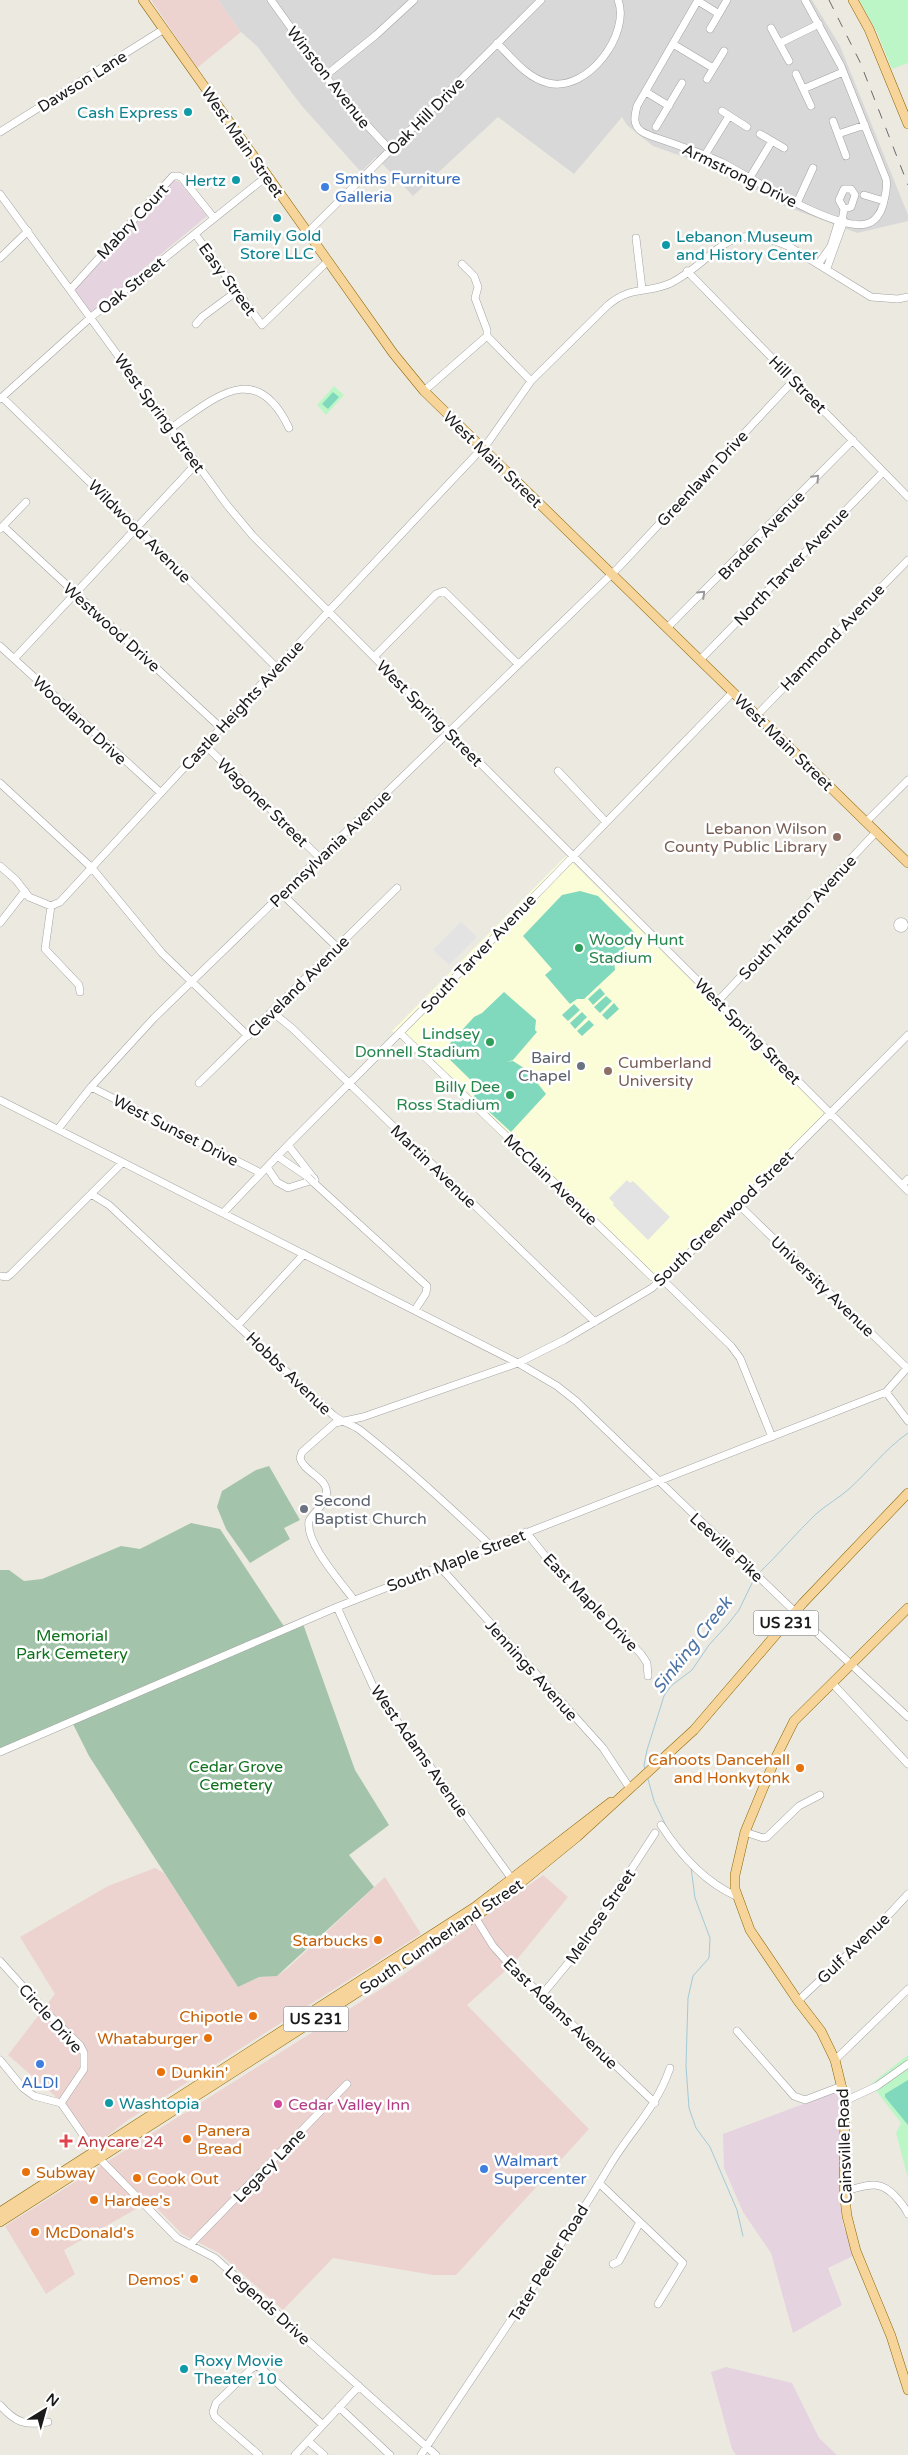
<svg xmlns="http://www.w3.org/2000/svg" width="908" height="2455" font-family="'Varela Round',sans-serif">
	<rect width="100%" height="100%" fill="#ece9e0"/>
	<path fill="#d9d8d8" d="M218 0H812L840 46 908 215V221L857 233 782 205 724 171 653 146 627 125 622 117 574 174 498 117 413 196 376 157 361 172 301 105 257 46 241 32Z"/>
	<path fill="#edd3d0" d="M151 0H218L241 32 197 68Z
		M155 1868 164 1873 238 1987 259 1977 277 1976 287 1969 385 1877 421 1934 128 2120 93 2147 55 2096 8 2055 55 1994 20 1937 108 1886Z
		M543 1875 568 1897 515 1962 467 2005 589 2129 456 2275H433L333 2258 283 2310 219 2253 182 2234 150 2201 64 2250 75 2274 46 2294 5 2226 400 1977Z"/>
	<path fill="#e5d3e0" d="M174 180 179 182 207 216 144 268 146 272 92 314 74 289Z
		M841 2090 839 2192 843 2225 855 2255 828 2268 842 2305 793 2333 771 2253 743 2212 724 2168 723 2134Z
		M726 2367 792 2383 819 2438 837 2455H736L732 2449 711 2372Z"/>
	<path fill="#fbfdd8" d="M566 856 823 1111V1115L714 1230 653 1284 392 1031Z"/>
	<path fill="#a3c4aa" d="M269 1466 300 1520 284 1528 290 1539 250 1563 226 1529 217 1507 222 1491 256 1470Z
		M191 1523 220 1529 285 1628 302 1621 355 1770 389 1825 349 1855 374 1887 277 1976 259 1977 238 1987 89 1756 72 1722 0 1754V1570H9L24 1581 42 1579 121 1546 140 1549Z"/>
	<path fill="#bdf6c6" d="M859 0H908V63L892 69 877 32Z
		M334 386 344 395 326 415 317 405Z
		M908 2055V2178L896 2133 901 2123 871 2084Z"/>
	<path fill="#81d9bd" d="M333 392 339 397 328 409 322 404Z
		M580 891 598 896 635 933 614 961 615 970 584 999H577L570 1004 545 975 552 969 523 936 562 895Z
		M600 988 605 994 593 1005 588 999Z
		M504 992 536 1020 535 1030 537 1032 513 1060 507 1062 513 1061 527 1070 546 1094 511 1132 473 1097 480 1089 442 1052 474 1017 482 1013Z
		M606 996 612 1001 600 1013 594 1007Z
		M614 1003 619 1009 607 1020 602 1015Z
		M574 1004 580 1010 568 1021 562 1015Z
		M582 1012 587 1017 575 1029 570 1023Z
		M589 1020 594 1025 582 1036 577 1031Z
		M908 2080V2125L885 2097V2094Z"/>
	<path fill="#e3e3e3" d="M461 922 477 937 449 965 433 950Z
		M627 1180 630 1183 633 1181 670 1217 648 1240 613 1205 614 1203 609 1198Z"/>
	<g fill="none" stroke-linecap="round" stroke-linejoin="round">
		<path stroke="#a2c9d8" stroke-width="1" d="M759 1573C779 1554 796 1533 816 1514 826 1505 839 1498 849 1489 870 1470 885 1449 908 1433
			M645 1770 644 1765 647 1750 664 1696 671 1686 692 1670 709 1645 728 1624 739 1610 755 1577
			M648 1779 654 1801 667 1828
			M691 1867 695 1898 710 1938 709 1958 693 1976 688 1998 686 2066 689 2108 696 2128 710 2147 737 2210 743 2236"/>
		<defs>
			<path id="minor" d="M271 0 340 96 390 150
				M698 0 637 106C635 115 632 124 641 131 648 136 658 138 666 141 685 148 705 154 723 163 752 178 834 231 866 224 875 222 881 213 883 205 885 196 888 187 886 179L841 66 805 0
				M698 1 719 14
				M771 28 789 61
				M710 29 727 0
				M497 43C512 58 527 78 548 83 588 93 631 33 618 0
				M780 43 819 24
				M673 44 713 68
				M796 74 811 106
				M325 76 376 35 414 0
				M707 79 724 51
				M803 89 843 72
				M646 92 669 106
				M722 111 747 127
				M833 121 846 156
				M656 127 682 83
				M0 132 164 29
				M760 134 784 148
				M838 134 865 125
				M705 155 729 116
				M749 179 772 141
				M0 194 227 505 253 536 908 1191
				M864 195 884 201
				M797 203 813 168
				M842 221 844 209 839 200 844 189H851L855 195 851 207 844 209
				M308 232 541 0
				M195 234 262 325 328 261
				M636 238 642 289
				M0 258 28 231
				M819 263 831 246 839 220
				M462 264 474 276 478 287 475 298 487 330V336L531 381
				M827 268 844 221
				M687 271 908 497
				M70 290 173 176H179L182 178 214 218
				M196 324 202 317 237 291
				M424 391 487 336
				M2 397 136 527 276 667
				M0 399 90 318 267 176
				M171 428C215 398 256 358 289 428
				M3 526 221 728
				M0 529 26 502
				M667 628 853 440
				M0 646 161 793
				M374 657 436 594 444 591 518 664
				M14 659 197 463
				M700 660 883 472
				M757 715 908 560
				M205 745 320 858
				M558 771 606 822
				M0 783 92 868 162 953 248 1036
				M866 822 908 780
				M0 866 16 880 29 897 51 906 60 902 328 612 489 441 531 381 607 306C631 285 647 294 671 283 720 258 724 217 790 247L871 297 898 299 908 297
				M283 895 337 947
				M51 906 45 949 79 985 80 992
				M897.5 925a3.5 3.5 0 1 1 7 0a3.5 3.5 0 1 1-7 0Z
				M0 923 25 891
				M718 1001 876 832
				M272 1012 292 1028 595 1322
				M400 1033 652 1277 664 1281 731 1346 740 1358 772 1437
				M199 1083 397 888
				M91 1087 261 1173
				M0 1100 518 1363 557 1386 576 1401 816 1632 908 1717
				M58 1129 91 1087 154 1018 619 567 794 380
				M288 1145 315 1180
				M277 1156 308 1177
				M267 1167 277 1182 288 1188 310 1181 314 1178
				M313 1182 427 1286 426 1293 415 1310
				M902 1185 908 1179
				M91 1194 109 1205 333 1415C341 1422 352 1424 360 1430 406 1466 449 1506 491 1546
				M739 1205 907 1368
				M223 1213 288 1145 486 946 733 692
				M0 1276 7 1277 11 1274 122 1163
				M238 1325 304 1254
				M886 1392 908 1421
				M526 1532 546 1557 641 1654 647 1663 648 1676
				M440 1567 603 1748 629 1787
				M354 1600C341 1582 305 1543 309 1521 313 1513 322 1507 325 1499 334 1479 304 1474 300 1458L302 1452 335 1423 363 1417 518 1363 564 1340 652 1288 714 1230 908 1035
				M337 1607 373 1686 384 1703 517 1886
				M832 1683 908 1764
				M0 1752 337 1607 886 1392 908 1367
				M661 1825C679 1853 705 1882 736 1896
				M745 1832 763 1838 767 1837 799 1806 820 1795
				M475 1917 493 1946 510 1965 655 2103
				M0 1961 45 2011 80 2045 84 2053V2069L61 2103
				M541 1996 579 1950 655 1833
				M798 2001 883 1921 908 1894
				M737 2031 794 2096 805 2100 842 2086
				M0 2060 23 2088 34 2096 61 2103 99 2158 177 2238 215 2258 436 2455
				M835 2060 908 1989
				M845 2101 877 2086 908 2064
				M599 2183 683 2263 658 2304
				M844 2191C867 2186 879 2178 896 2197 901 2203 905 2207 908 2214
				M190 2245 347 2084
				M613 2264 619 2261 640 2222
				M0 2405C15 2422 25 2426 48 2422
				M339 2407 390 2455
				M308 2441 324 2455
				M259 2455 215 2417 213 2412 216 2403 251 2369 256 2366 261 2368 323 2425
				M295 2455 359 2386
				M421 2455C484 2359 550 2265 609 2167 630 2131 656 2109 670 2068"/>
			<path id="major" d="M143 0 393 353 424 391 908 863
				M853 0 869 29 908 124
				M908 1608 794 1721 776 1757 745 1832 735 1875V1889L750 1930 798 2001 821 2031 835 2060 845 2101 844 2191 847 2216 856 2251 891 2336 908 2390
				M0 2212 475 1907 611 1802
				M0 2222 475 1917 517 1886 577 1837 694 1730 803 1603 908 1493"/>
		</defs>
		<use href="#minor" stroke="#a2a2a2" stroke-width="8"/>
		<use href="#major" stroke="#8b6806" stroke-width="10"/>
		<use href="#minor" stroke="#fff" stroke-width="7"/>
		<use href="#major" stroke="#f7d59a" stroke-width="9"/>
		<path stroke="#696969" stroke-width="1" stroke-dasharray="10 10" stroke-linecap="butt" d="M829 0 860 62 908 185"/>
		<defs>
			<path id="minor-bridge" d="M308 1177 313 1182"/>
		</defs>
		<use href="#minor-bridge" stroke="#a2a2a2" stroke-width="8" stroke-linecap="butt"/>
		<use href="#minor-bridge" stroke="#fff" stroke-width="7"/>
	</g>
	<defs><path id="oneway-chevron" d="M-2-3.5L2.5 0L-2 3.5" fill="none" stroke-width="1.6" stroke-linecap="round" stroke-linejoin="round" transform="scale(1.25)"/></defs>
	<g stroke="#989898">
		<use href="#oneway-chevron" transform="translate(816 478) rotate(-46)"/>
		<use href="#oneway-chevron" transform="translate(702 594) rotate(-44)"/>
	</g>
	<g fill="#0f9aa8" stroke="#fff" stroke-width="2">
		<circle cx="188" cy="112" r="5"/>
		<circle cx="236" cy="180" r="5"/>
		<circle cx="277" cy="218" r="5"/>
		<circle cx="666" cy="245" r="5"/>
		<circle cx="109" cy="2103" r="5"/>
		<circle cx="184" cy="2369" r="5"/>
	</g>
	<g fill="#3f7fe0" stroke="#fff" stroke-width="2">
		<circle cx="325" cy="187" r="5"/>
		<circle cx="40" cy="2064" r="5"/>
		<circle cx="484" cy="2169" r="5"/>
	</g>
	<g fill="#8d6e63" stroke="#fff" stroke-width="2">
		<circle cx="837" cy="837" r="5"/>
		<circle cx="608" cy="1071" r="5"/>
	</g>
	<g fill="#2e9e5b" stroke="#fff" stroke-width="2">
		<circle cx="579" cy="948" r="5"/>
		<circle cx="490" cy="1042" r="5"/>
		<circle cx="510" cy="1095" r="5"/>
	</g>
	<g fill="#6b7280" stroke="#fff" stroke-width="2">
		<circle cx="581" cy="1066" r="5"/>
		<circle cx="304" cy="1509" r="5"/>
	</g>
	<g fill="#e8710a" stroke="#fff" stroke-width="2">
		<circle cx="800" cy="1768" r="5"/>
		<circle cx="378" cy="1940" r="5"/>
		<circle cx="253" cy="2016" r="5"/>
		<circle cx="208" cy="2038" r="5"/>
		<circle cx="161" cy="2072" r="5"/>
		<circle cx="187" cy="2139" r="5"/>
		<circle cx="26" cy="2172" r="5"/>
		<circle cx="137" cy="2178" r="5"/>
		<circle cx="94" cy="2200" r="5"/>
		<circle cx="35" cy="2232" r="5"/>
		<circle cx="194" cy="2279" r="5"/>
	</g>
	<circle fill="#d1479c" stroke="#fff" stroke-width="2" cx="278" cy="2104" r="5"/>
	<path fill="#e0444e" stroke="#fff" stroke-width="2" d="M63.5 2133.5h5v5h5v5h-5v5h-5v-5h-5v-5h5z"/>
	<g text-anchor="middle" stroke-width="5" stroke-linejoin="round" paint-order="stroke">
		<g fill="#fff" stroke="#5f5f5f" stroke-width="1">
			<rect x="753.5" y="1610.5" width="65" height="25" rx="4"/>
			<rect x="283.5" y="2006.5" width="65" height="25" rx="4"/>
		</g>
		<g font-size="15" font-weight="bold" fill="#1b1b1b">
			<text x="786" y="1628">US 231</text>
			<text x="316" y="2024">US 231</text>
		</g>
		<g font-size="16" fill="#1b1b1b" stroke="#fff">
			<text transform="translate(329 77) rotate(52)" y="6">Winston Avenue</text>
			<text transform="translate(82 81) rotate(-32)" y="6">Dawson Lane</text>
			<text transform="translate(425 116) rotate(-45)" y="6">Oak Hill Drive</text>
			<text transform="translate(243 142) rotate(55)" y="6">West Main Street</text>
			<text transform="translate(740 175) rotate(26)" y="6">Armstrong Drive</text>
			<text transform="translate(132 221) rotate(-47)" y="6">Mabry Court</text>
			<text transform="translate(228 279) rotate(54)" y="6">Easy Street</text>
			<text transform="translate(131 285) rotate(-39)" y="6">Oak Street</text>
			<text transform="translate(798 384) rotate(45)" y="6">Hill Street</text>
			<text transform="translate(160 413) rotate(54)" y="6">West Spring Street</text>
			<text transform="translate(493 459) rotate(44)" y="6">West Main Street</text>
			<text transform="translate(702 478) rotate(-47)" y="6">Greenlawn Drive</text>
			<text transform="translate(140 531) rotate(45)" y="6">Wildwood Avenue</text>
			<text transform="translate(761 535) rotate(-46)" y="6">Braden Avenue</text>
			<text transform="translate(791 566) rotate(-46)" y="6">North Tarver Avenue</text>
			<text transform="translate(112 627) rotate(42)" y="6">Westwood Drive</text>
			<text transform="translate(832 637) rotate(-46)" y="6">Hammond Avenue</text>
			<text transform="translate(242 705) rotate(-47)" y="6">Castle Heights Avenue</text>
			<text transform="translate(430 713) rotate(45)" y="6">West Spring Street</text>
			<text transform="translate(80 720) rotate(43)" y="6">Woodland Drive</text>
			<text transform="translate(784 742) rotate(44)" y="6">West Main Street</text>
			<text transform="translate(263 802) rotate(44)" y="6">Wagoner Street</text>
			<text transform="translate(330 848) rotate(-44)" y="6">Pennsylvania Avenue</text>
			<text transform="translate(797 917) rotate(-47)" y="6">South Hatton Avenue</text>
			<text transform="translate(478 953) rotate(-46)" y="6">South Tarver Avenue</text>
			<text transform="translate(298 986) rotate(-45)" y="6">Cleveland Avenue</text>
			<text transform="translate(748 1031) rotate(45)" y="6">West Spring Street</text>
			<text transform="translate(176 1130) rotate(27)" y="6">West Sunset Drive</text>
			<text transform="translate(434 1166) rotate(44)" y="6">Martin Avenue</text>
			<text transform="translate(551 1179) rotate(44)" y="6">McClain Avenue</text>
			<text transform="translate(723 1218) rotate(-44)" y="6">South Greenwood Street</text>
			<text transform="translate(823 1286) rotate(44)" y="6">University Avenue</text>
			<text transform="translate(289 1373) rotate(44)" y="6">Hobbs Avenue</text>
			<text transform="translate(727 1547) rotate(43)" y="6">Leeville Pike</text>
			<text transform="translate(456 1560) rotate(-21)" y="6">South Maple Street</text>
			<text transform="translate(591 1602) rotate(46)" y="6">East Maple Drive</text>
			<text transform="translate(532 1670) rotate(48)" y="6">Jennings Avenue</text>
			<text transform="translate(420 1751) rotate(55)" y="6">West Adams Avenue</text>
			<text transform="translate(600 1916) rotate(-56)" y="6">Melrose Street</text>
			<text transform="translate(441 1936) rotate(-34)" y="6">South Cumberland Street</text>
			<text transform="translate(853 1948) rotate(-44)" y="6">Gulf Avenue</text>
			<text transform="translate(561 2013) rotate(44)" y="6">East Adams Avenue</text>
			<text transform="translate(51 2018) rotate(48)" y="6">Circle Drive</text>
			<text transform="translate(844 2146) rotate(-92)" y="6">Cainsville Road</text>
			<text transform="translate(269 2165) rotate(-46)" y="6">Legacy Lane</text>
			<text transform="translate(548 2263) rotate(-58)" y="6">Tater Peeler Road</text>
			<text transform="translate(268 2305) rotate(42)" y="6">Legends Drive</text>
		</g>
		<g font-size="16" fill="#0d838f" stroke="#fff" text-anchor="start">
			<text x="178" y="118" text-anchor="end">Cash Express</text>
			<text x="226" y="186" text-anchor="end">Hertz</text>
			<text x="277" y="241" text-anchor="middle">Family Gold<tspan x="277" dy="18">Store LLC</tspan></text>
			<text x="676" y="242">Lebanon Museum<tspan x="676" dy="18">and History Center</tspan></text>
			<text x="119" y="2109">Washtopia</text>
			<text x="194" y="2366">Roxy Movie<tspan x="194" dy="18">Theater 10</tspan></text>
		</g>
		<g font-size="16" fill="#366cbe" stroke="#fff" text-anchor="start">
			<text x="335" y="184">Smiths Furniture<tspan x="335" dy="18">Galleria</tspan></text>
			<text x="40" y="2088" text-anchor="middle">ALDI</text>
			<text x="494" y="2166">Walmart<tspan x="494" dy="18">Supercenter</tspan></text>
		</g>
		<g font-size="16" fill="#785e54" stroke="#fff" text-anchor="end">
			<text x="827" y="834">Lebanon Wilson<tspan x="827" dy="18">County Public Library</tspan></text>
			<text x="618" y="1068" text-anchor="start">Cumberland<tspan x="618" dy="18">University</tspan></text>
		</g>
		<g font-size="16" fill="#27864d" stroke="#fff" text-anchor="end">
			<text x="589" y="945" text-anchor="start">Woody Hunt<tspan x="589" dy="18">Stadium</tspan></text>
			<text x="480" y="1039">Lindsey<tspan x="480" dy="18">Donnell Stadium</tspan></text>
			<text x="500" y="1092">Billy Dee<tspan x="500" dy="18">Ross Stadium</tspan></text>
		</g>
		<g font-size="16" fill="#5b616d" stroke="#fff" text-anchor="end">
			<text x="571" y="1063">Baird<tspan x="571" dy="18">Chapel</tspan></text>
			<text x="314" y="1506" text-anchor="start">Second<tspan x="314" dy="18">Baptist Church</tspan></text>
		</g>
		<g font-size="16" fill="#10721e" stroke="#fff">
			<text x="72" y="1641">Memorial<tspan x="72" dy="18">Park Cemetery</tspan></text>
			<text x="236" y="1772">Cedar Grove<tspan x="236" dy="18">Cemetery</tspan></text>
		</g>
		<g font-size="16" fill="#c56008" stroke="#fff" text-anchor="start">
			<text x="790" y="1765" text-anchor="end">Cahoots Dancehall<tspan x="790" dy="18">and Honkytonk</tspan></text>
			<text x="368" y="1946" text-anchor="end">Starbucks</text>
			<text x="243" y="2022" text-anchor="end">Chipotle</text>
			<text x="198" y="2044" text-anchor="end">Whataburger</text>
			<text x="171" y="2078">Dunkin'</text>
			<text x="197" y="2136">Panera<tspan x="197" dy="18">Bread</tspan></text>
			<text x="36" y="2178">Subway</text>
			<text x="147" y="2184">Cook Out</text>
			<text x="104" y="2206">Hardee's</text>
			<text x="45" y="2238">McDonald's</text>
			<text x="184" y="2285" text-anchor="end">Demos'</text>
		</g>
		<g font-size="16" fill="#b23c85" stroke="#fff" text-anchor="start">
			<text x="288" y="2110">Cedar Valley Inn</text>
		</g>
		<g font-size="16" fill="#be3a42" stroke="#fff" text-anchor="start">
			<text x="77" y="2147">Anycare 24</text>
		</g>
		<g font-size="18" font-style="italic" fill="#4d73a5" stroke="#fff">
			<text transform="translate(692 1645) rotate(-52)" y="6">Sinking Creek</text>
		</g>
	</g>
	<g transform="translate(45 2410) rotate(37)" stroke="#ffffff" stroke-width="4" paint-order="stroke">
	<path d="M0-4L9 19L0 12L-9 19Z" fill="#1b1b1b"/>
	<text y="-8" font-size="14" font-weight="bold" text-anchor="middle" fill="#1b1b1b">N</text>
	</g>
</svg>
